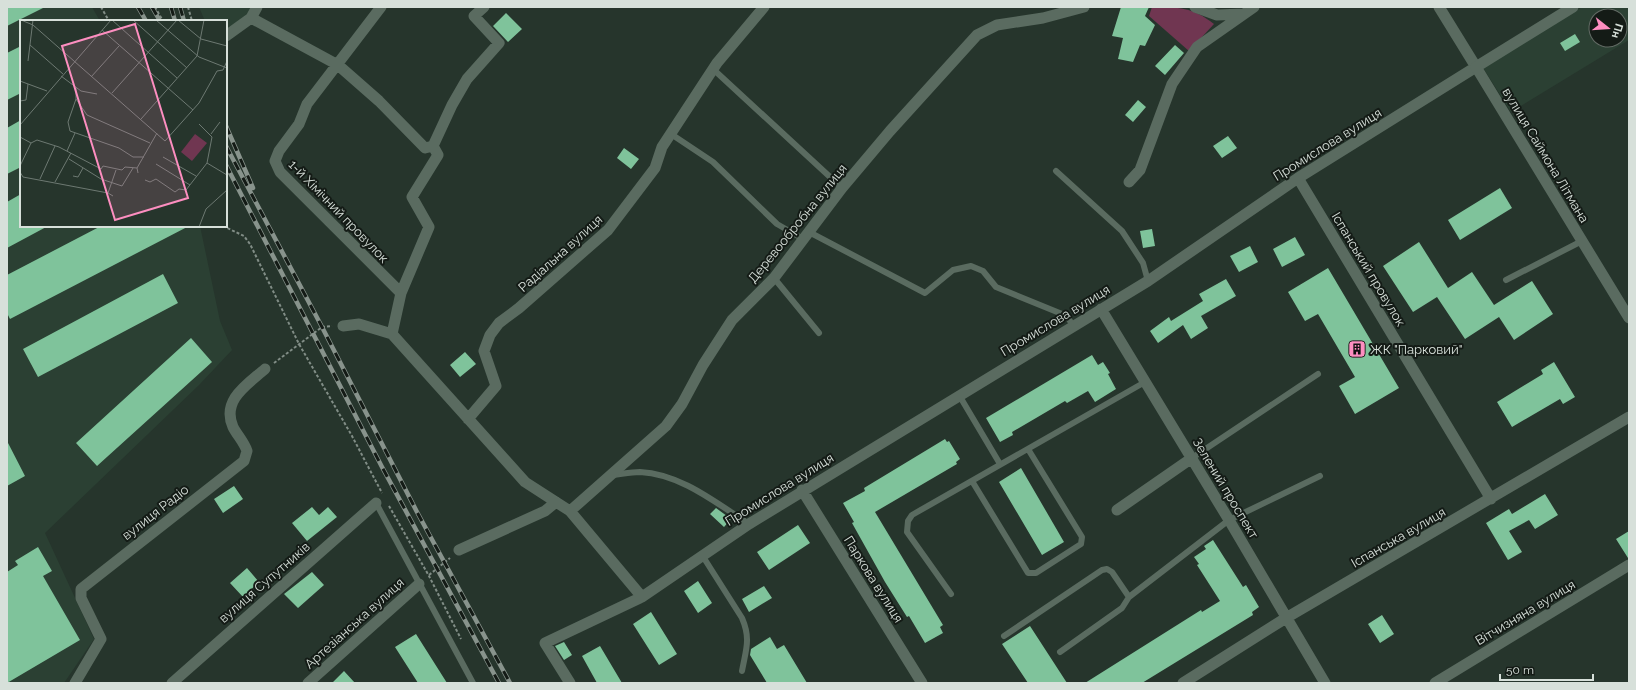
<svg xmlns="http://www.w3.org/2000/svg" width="1636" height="690" font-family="Raleway,sans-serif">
	<rect width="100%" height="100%" fill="#26352c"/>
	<path fill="#2b4033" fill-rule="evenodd" d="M7 7H92L100 21H21V226H200L220 321 232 350 199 385 45 533 94 639 64 683H7Z
		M199 7H252L249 13 226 31V21H205Z
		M1582 7H1629V40L1511 112 1482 66ZM1596 16H1620V40H1596Z"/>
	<path fill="#703651" d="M1152 7C1179 7 1192 7 1214 24L1189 51 1149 16Z"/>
	<path fill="#7fc39b" d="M7 7H45L7 26Z
		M1121 7H1149L1145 16 1155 25 1145 46 1140 45 1133 62 1118 59 1123 38 1112 36Z
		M506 13 522 29 508 42 493 26Z
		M1575 34 1580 42 1565 51 1560 43Z
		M1175 45 1184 53 1165 75 1155 66Z
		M21 46V93L7 100V53Z
		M1138 100 1146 107 1133 122 1125 115Z
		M21 120V167L7 174V128Z
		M1228 136 1237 148 1222 158 1213 146Z
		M624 148 639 159 631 169 617 158Z
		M1500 188 1512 208 1460 240 1448 220Z
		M21 194V226H48L7 248V202Z
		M101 226H189L10 319 7 313V275Z
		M1152 229 1155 246 1143 248 1140 231Z
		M1295 237 1305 255 1282 267 1273 249Z
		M1419 242 1448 288 1472 272 1494 305 1532 281 1553 314 1514 340 1499 317 1465 339 1437 297 1413 312 1383 266Z
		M1250 246 1258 262 1239 272 1230 256Z
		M1328 268 1399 388 1355 414 1339 386 1355 377 1318 314 1305 321 1288 292Z
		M163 274 178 303 38 377 23 349Z
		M1226 279 1236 296 1201 316 1208 328 1191 339 1183 325 1158 343 1150 331 1169 317 1171 321 1203 301 1199 294Z
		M191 338 212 362 97 466 76 443Z
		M465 352 476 364 460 377 450 365Z
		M1092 355 1098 365 1103 362 1110 373 1108 374 1116 389 1095 402 1088 391 1067 403 1065 401 1012 432 1013 435 1000 442 986 418Z
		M1554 362 1575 397 1563 404 1560 399 1512 427 1497 402 1543 374 1541 370Z
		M945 439 947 442 949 441 960 459 956 462 957 464 875 512 943 625 940 627 943 633 925 643 909 616 907 617 885 582 852 523 854 522 843 503 865 491 864 488Z
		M7 441 25 476 7 486Z
		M1021 468 1064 542 1042 555 999 482Z
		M234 486 243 499 223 513 214 499Z
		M1545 494 1558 515 1535 529 1529 520 1509 531 1522 552 1508 560 1486 523 1509 509 1512 514Z
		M312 507 319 515 328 507 337 517 307 541 292 523Z
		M716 508 731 519 724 527 710 514Z
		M798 525 810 543 769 570 757 552Z
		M1629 531V558H1628L1616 539Z
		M1213 540 1243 587 1246 585 1259 607 1252 612 1253 615 1142 683H1085L1201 610 1202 612 1220 601 1197 565 1199 564 1194 557 1206 549 1204 546Z
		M38 547 52 571 43 576 80 640 7 683V572L18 565 15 561Z
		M247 568 259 582 243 597 230 583Z
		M312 572 324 585 298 608 284 594Z
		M698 581 712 603 698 613 684 591Z
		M764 586 772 598 749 612 742 599Z
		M651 612 677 654 659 665 633 624Z
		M1382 615 1394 634 1380 643 1368 624Z
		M1030 626 1067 683H1028L1002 644Z
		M416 634 447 683H418L395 647Z
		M770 637 777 649 784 645 807 683H767L750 655 751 649Z
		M564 642 572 655 564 660 555 646Z
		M600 646 622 683H597L582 656Z
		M344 671 355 683H332Z"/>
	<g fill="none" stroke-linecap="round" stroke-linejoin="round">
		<path stroke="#818d86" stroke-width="2" stroke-dasharray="3 2" stroke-linecap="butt" d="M101 7 109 21
			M155 7 163 21
			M188 7 192 21
			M223 226 244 236 250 244 299 344 352 436 382 493
			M274 363 322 327 332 326
			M389 506 429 576 461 639
			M429 575 450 558"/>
		<path stroke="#5a6b60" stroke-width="6" d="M713 69 842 188
			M671 134 713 162 777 224 803 239
			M1056 171 1122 231 1143 263 1148 281
			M809 232 925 293 953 270 971 266 983 271 996 287 1067 316 1073 326
			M774 278 819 333
			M1506 280 1582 241
			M959 395 1000 464
			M1192 458 1318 374
			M613 475C622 474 631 472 640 472 681 474 716 503 749 524
			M972 481 1028 573H1036L1081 544 1082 537 1028 449
			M376 503 473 683
			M702 555 742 618C751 639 746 649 742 671
			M951 594 907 532 908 521 912 515 1145 382
			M1004 636 1102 570 1107 569 1112 572 1129 597
			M1060 652 1122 608 1129 597 1229 520 1320 476"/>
		<path stroke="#5a6b60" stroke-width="11" d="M381 7 307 104 299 124 279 151 275 161 280 172 401 293
			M1195 7 1217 15 1244 14
			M251 18 338 65 379 101 425 148 433 146
			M226 36 251 18 257 7
			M1298 178 1491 499
			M1129 182 1140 170 1172 84 1197 47 1254 7
			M1101 309 1229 520 1325 683
			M343 326 359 324 392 334 525 482 570 511 642 597
			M392 334 401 293 429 227 412 197 438 155 433 146 452 105 467 79 499 43 474 16 484 7
			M468 419 496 386 484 351 490 335 499 323 519 308 608 230 655 168 662 147 717 63 764 7
			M802 490 922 683
			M1117 510 1192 458
			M570 511 666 426 682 404 703 365 732 320 774 278 842 188 890 131 977 35 997 25 1043 18 1084 7
			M459 550 545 511 556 502
			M75 683 101 639 81 598V589L244 461 247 451C244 442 237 435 233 427 221 400 248 384 265 369
			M172 683 376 503
			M308 683 419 584
			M570 683 545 643 642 597 749 524 1148 281 1298 178 1476 67 1439 7
			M1183 683 1286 618 1629 417
			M1435 683 1629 565"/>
		<path stroke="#5a6b60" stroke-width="11" d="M1573 7 1476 67 1629 318"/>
		<defs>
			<path id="rail" d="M138 7 146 21
				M152 7 160 21
				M171 7 175 21
				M180 7 184 21
				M226 126 253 188
				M226 146 322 327 417 512 510 683
				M226 165 382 467 499 683"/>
		</defs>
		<use href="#rail" stroke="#88938c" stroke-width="4.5"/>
		<use href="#rail" stroke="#141b16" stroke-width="3" stroke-dasharray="9" stroke-linecap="butt"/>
	</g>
	<defs>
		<symbol id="building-square" viewBox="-11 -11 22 22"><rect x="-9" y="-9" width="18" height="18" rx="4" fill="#fd8ec0" stroke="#141b16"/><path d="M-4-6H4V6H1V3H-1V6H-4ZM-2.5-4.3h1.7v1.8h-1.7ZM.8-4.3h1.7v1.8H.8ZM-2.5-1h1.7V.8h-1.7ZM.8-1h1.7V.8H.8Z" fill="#111"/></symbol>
	</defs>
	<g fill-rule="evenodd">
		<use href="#building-square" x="1347" y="339" width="20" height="20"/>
	</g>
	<g text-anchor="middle" stroke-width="4" stroke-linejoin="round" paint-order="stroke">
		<g font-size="13" fill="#d7e0da" stroke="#141b16">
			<text transform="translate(1327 144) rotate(-32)" y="5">Промислова вулиця</text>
			<text transform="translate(1546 155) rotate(59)" y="5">вулиця Саймона Літмана</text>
			<text transform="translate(339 211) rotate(46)" y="5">1-й Хімічний провулок</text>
			<text transform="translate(797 223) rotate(-51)" y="5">Деревообробна вулиця</text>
			<text transform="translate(560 253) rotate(-42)" y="5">Радіальна вулиця</text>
			<text transform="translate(1369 269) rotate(59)" y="5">Іспанський провулок</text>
			<text transform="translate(1055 320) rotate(-31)" y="5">Промислова вулиця</text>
			<text transform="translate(1226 488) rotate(59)" y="5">Зелений проспект</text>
			<text transform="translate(779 489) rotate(-32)" y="5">Промислова вулиця</text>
			<text transform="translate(155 512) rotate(-38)" y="5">вулиця Радіо</text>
			<text transform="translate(1398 537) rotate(-30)" y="5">Іспанська вулиця</text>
			<text transform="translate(874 579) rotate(58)" y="5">Паркова вулиця</text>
			<text transform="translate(264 582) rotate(-41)" y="5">вулиця Супутників</text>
			<text transform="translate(1525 612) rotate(-31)" y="5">Вітчизняна вулиця</text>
			<text transform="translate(354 623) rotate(-42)" y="5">Артезіанська вулиця</text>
		</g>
		<g font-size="13" fill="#d7e0da" stroke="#141b16" text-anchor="start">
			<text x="1370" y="354">ЖК "Парковий"</text>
		</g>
	</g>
	<g transform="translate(20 20)">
		<rect width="207" height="207" fill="#26352c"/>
		<path d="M175 114 187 123 172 141 161 132Z" fill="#703651"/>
		<path fill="none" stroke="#6d7972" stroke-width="1" d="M1 0 13 5 145 121 179 83 197 51 203 50 207 41M92 0 157 58M113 0 167 48M136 0 179 37 207 48M158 0 181 19 207 26M82 10 173 90M10 25 43 54M8 41 13 0M41 56 61 71 77 74M71 57 99 26M0 61 27 71M56 68V79L48 102 50 111 99 128 113 137H124M92 73 157 0M56 79 67 95 130 123M0 81 6 80 8 64M121 99 177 36 184 0M0 105 91 0M191 114 200 102M0 117 11 123 17 120 39 127 81 149 83 146 102 150 105 147 117 148M47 131 55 113M143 137 176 156M49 139 81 159 102 166 113 148M187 143 207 155M136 144 170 165M0 146 11 123M0 152 3 157 88 173 93 176M118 153 117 148 137 113M53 156 58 157 63 148M20 159 35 126M125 160 130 162 136 159 155 172 159 169 166 170 187 143 192 117 179 104M35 162 51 133M88 173 96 150M179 207 186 189 207 170"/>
		<path fill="#fd8ec0" fill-opacity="0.15" stroke="#fd8ec0" stroke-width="2" d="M115 4 168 178 95 200 42 26Z"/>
		<rect width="207" height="207" fill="none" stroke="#d7e0da" stroke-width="2"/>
	</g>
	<rect width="1636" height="690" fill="none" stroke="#d7e0da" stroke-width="16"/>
	<g transform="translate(1608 28) rotate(107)"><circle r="19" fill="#141b16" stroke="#626a64"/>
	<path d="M0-3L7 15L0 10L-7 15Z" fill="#fd8ec0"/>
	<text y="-6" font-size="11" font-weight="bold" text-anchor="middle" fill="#d7e0da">Пн</text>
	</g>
	<path d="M1500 674v6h93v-6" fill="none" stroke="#d7e0da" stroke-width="2"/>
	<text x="1506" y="674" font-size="12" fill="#d7e0da" stroke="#141b16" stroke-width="3" paint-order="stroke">50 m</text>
</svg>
